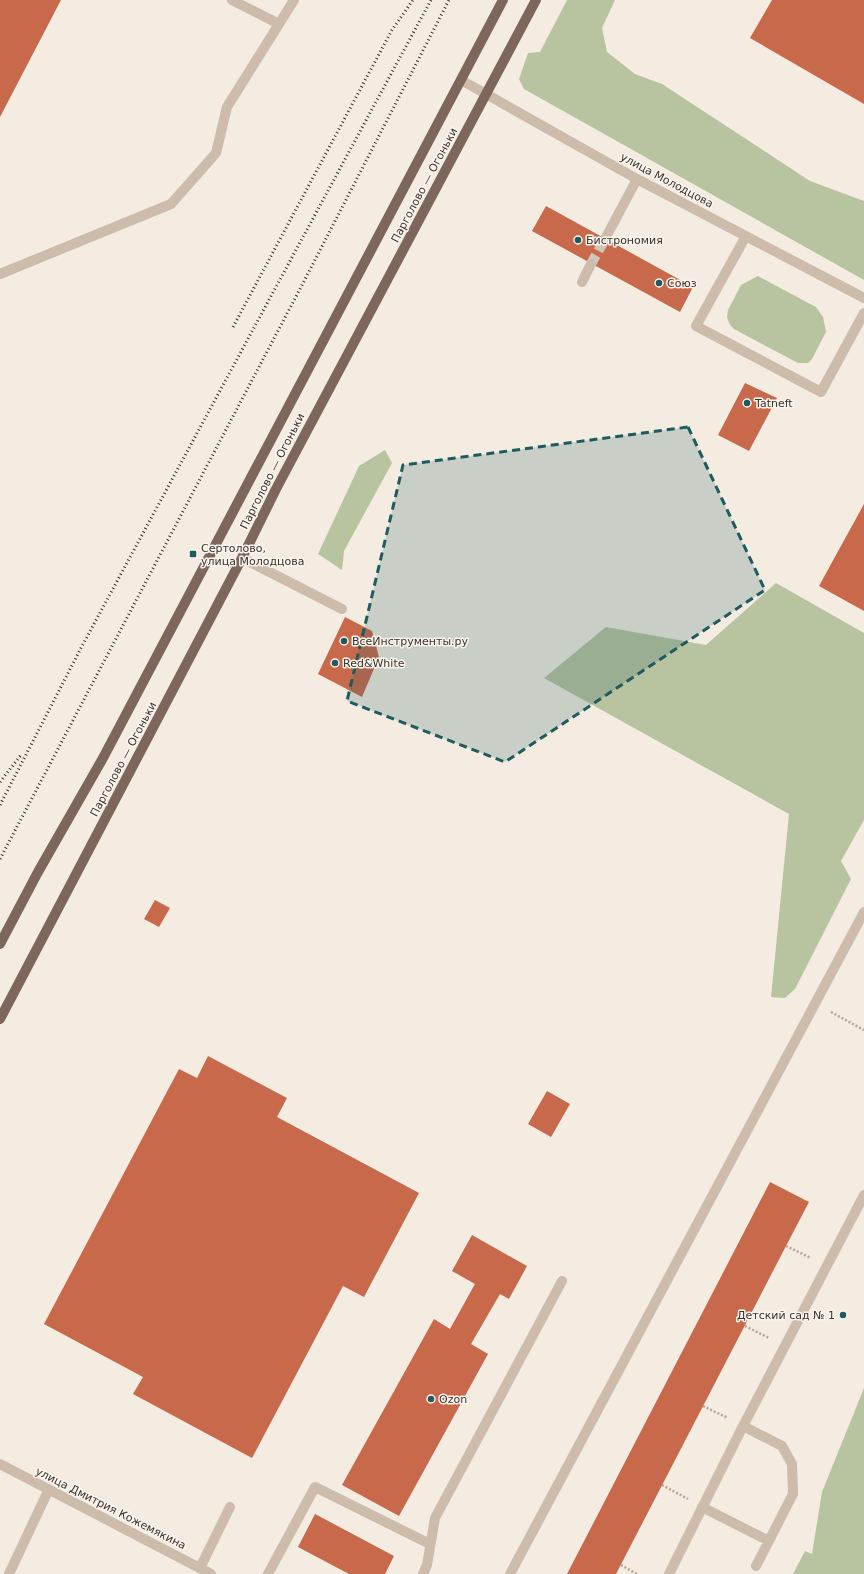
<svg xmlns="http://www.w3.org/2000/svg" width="864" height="1574" font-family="'DejaVu Sans',sans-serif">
	<rect width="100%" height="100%" fill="#f4ebe1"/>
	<path fill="#b8c4a0" d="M567 0H615L602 28 607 52 635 74 662 84 810 181 864 201V280L524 89 519 79 528 53 540 52Z
		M758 276 816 307 823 317 826 332 812 359 808 363H798L734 329 730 325 727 317 728 310 741 285Z
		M385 450 392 463 344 551 342 570 318 554 359 466Z
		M776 583 864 633V820L841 861 851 879 795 989 785 998 771 997 789 814 544 678 606 627 706 645Z
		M864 1388V1574H793L805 1551 812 1554 822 1492Z"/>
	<path fill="#c8694b" d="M0 0H61L0 117Z
		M772 0H864V104L750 38Z
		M546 206 693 287 680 312 532 231Z
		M745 383 777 398 749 451 718 435Z
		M864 504V611L819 586Z
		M345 617 372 631 379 657 362 697 318 674Z
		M155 900 170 908 159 927 144 919Z
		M208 1056 287 1098 277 1117 419 1193 364 1297 343 1286 252 1458 133 1394 143 1377 44 1324 179 1069 197 1078Z
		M547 1091 570 1104 551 1137 528 1124Z
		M770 1182 809 1202 786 1246 616 1574H567Z
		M472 1235 527 1266 509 1299 500 1294 471 1344 488 1354 399 1516 342 1485 434 1319 450 1329 475 1284 452 1271Z
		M315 1514 394 1556 385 1574H349L298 1547Z"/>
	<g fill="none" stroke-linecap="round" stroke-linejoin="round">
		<path stroke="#cfc6bd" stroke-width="10" stroke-dasharray="10 5" stroke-linecap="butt" d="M591 264 605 239"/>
		<path stroke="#b9a596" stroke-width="2.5" stroke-dasharray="2 2" stroke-linecap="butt" d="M831 1012 864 1030
			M786 1246 811 1258
			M745 1326 769 1338
			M703 1406 728 1418
			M662 1485 688 1499
			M621 1565 637 1574"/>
		<path stroke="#cdbbac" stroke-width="10" d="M232 0 279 24
			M461 80 637 179 864 298
			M746 236 696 326 821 392 864 313
			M605 239 637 179
			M0 274 171 204 216 153 227 107 294 0
			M582 282 591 264
			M242 558 342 609
			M743 1426 782 1446 792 1464 793 1494 756 1566
			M0 1464 211 1574
			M702 1507 769 1541
			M200 1568 230 1507
			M9 1574 49 1489
			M268 1574 315 1487 430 1544
			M423 1574 427 1565 435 1518 562 1281
			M510 1574 864 912
			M669 1574 743 1426 864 1195"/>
		<path stroke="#7d675c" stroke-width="10" d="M0 944 38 872 103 758 503 0
			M0 1019 242 558 276 489 536 0"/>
		<path stroke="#3b302b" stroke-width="3" stroke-dasharray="1 3" stroke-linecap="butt" d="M233 327 392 30 413 0
			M0 782 21 755
			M0 805 81 648 431 0
			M0 859 300 289 449 0"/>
	</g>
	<path fill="#1f5a5e" fill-opacity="0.2" stroke="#1f5a5e" stroke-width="3" stroke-dasharray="8 5" stroke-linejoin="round" d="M688 427 765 590 505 762 347 701 403 465Z"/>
	<g fill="#1f5a5e" stroke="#fbf5ee" stroke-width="1.5">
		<circle cx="578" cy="240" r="4"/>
		<circle cx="659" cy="283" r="4"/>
		<circle cx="747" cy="403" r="4"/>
		<rect x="189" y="550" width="8" height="8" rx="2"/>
		<circle cx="344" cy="641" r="4"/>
		<circle cx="335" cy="663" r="4"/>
		<circle cx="843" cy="1315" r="4"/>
		<circle cx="431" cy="1399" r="4"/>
	</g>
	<g text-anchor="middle" stroke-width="3" stroke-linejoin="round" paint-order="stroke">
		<g font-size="11" fill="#3b302b" stroke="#fbf5ee">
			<text transform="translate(667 180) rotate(28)" y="4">улица Молодцова</text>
			<text transform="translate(424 185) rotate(-62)" y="4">Парголово — Огоньки</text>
			<text transform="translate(272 471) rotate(-63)" y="4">Парголово — Огоньки</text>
			<text transform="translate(123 759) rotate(-62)" y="4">Парголово — Огоньки</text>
			<text transform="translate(111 1508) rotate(27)" y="4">улица Дмитрия Кожемякина</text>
		</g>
		<g font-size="11" fill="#3b302b" stroke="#fbf5ee" text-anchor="start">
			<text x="586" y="244">Бистрономия</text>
			<text x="667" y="287">Союз</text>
			<text x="755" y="407">Tatneft</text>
			<text x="201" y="552">Сертолово,<tspan x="201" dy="13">улица Молодцова</tspan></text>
			<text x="352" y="645">ВсеИнструменты.ру</text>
			<text x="343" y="667">Red&amp;White</text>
			<text x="835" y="1319" text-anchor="end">Детский сад № 1</text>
			<text x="439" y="1403">Ozon</text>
		</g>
	</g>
</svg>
